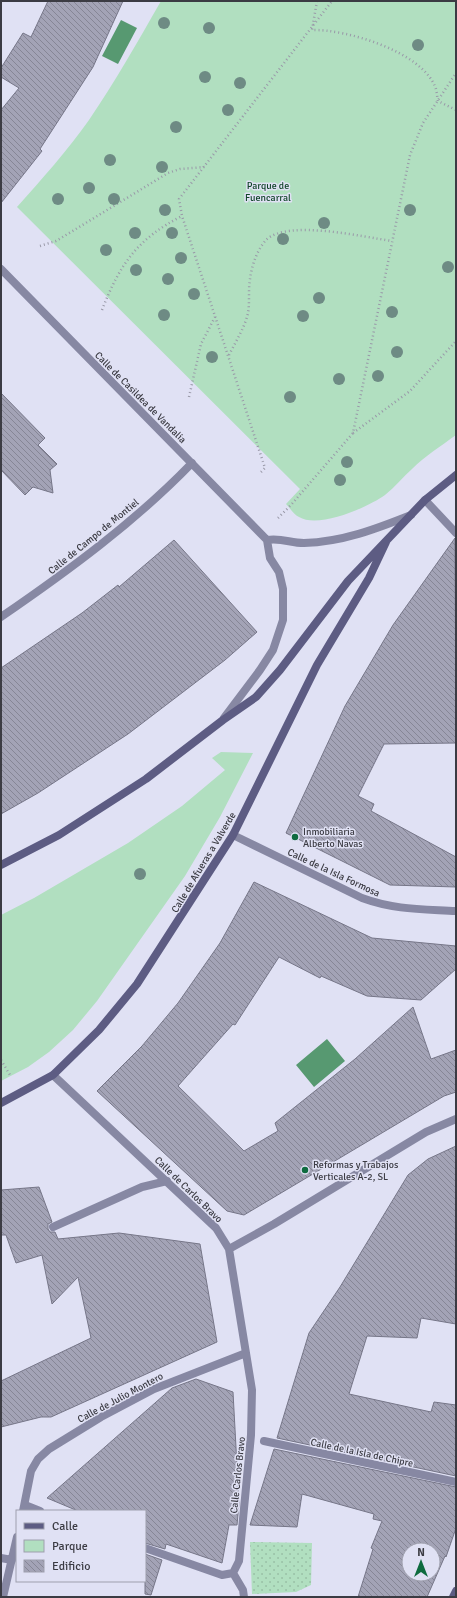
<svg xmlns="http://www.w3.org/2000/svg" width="457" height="1598" font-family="Signika,sans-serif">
	<defs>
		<pattern id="grass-dots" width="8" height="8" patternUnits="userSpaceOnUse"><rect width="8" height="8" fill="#b1dfc0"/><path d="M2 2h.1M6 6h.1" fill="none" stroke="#99c0a6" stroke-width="1.8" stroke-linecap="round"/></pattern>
		<pattern id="building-back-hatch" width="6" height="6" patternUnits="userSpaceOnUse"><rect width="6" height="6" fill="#a3a3b6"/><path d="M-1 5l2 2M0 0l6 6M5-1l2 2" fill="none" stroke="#868696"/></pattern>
	</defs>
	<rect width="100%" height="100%" fill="#e0e1f4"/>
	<path fill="url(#grass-dots)" d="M250 1542 312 1543 311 1585 296 1592 252 1594Z"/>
	<path fill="#b1dfc0" d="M161 1H456V435C441 446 425 456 412 469 403 477 395 487 385 495 368 507 319 529 299 517 294 515 290 508 286 504L300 489 17 207C42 179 67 151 89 120 115 82 138 41 161 1Z
		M221 752 253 753 220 817 185 876 97 1001 73 1030 49 1052 28 1067 1 1081V915L34 898 128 843 182 806 225 770 212 758Z"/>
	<path fill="#579971" d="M121 20 137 28 118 64 102 56Z
		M327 1039 345 1061 314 1087 296 1065Z"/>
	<path fill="url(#building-back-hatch)" stroke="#767688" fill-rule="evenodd" d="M48 1H123L93 67 40 149 42 151 1 203V110L19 88 1 77V68L23 33 31 37Z
		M1 393 45 438 38 445 57 464 50 470 53 493 33 487 25 495 1 470Z
		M455 538 456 743 384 744 358 796 374 804 371 811 456 857V887L390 885 286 833 345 706 393 625Z
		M174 540 257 632 225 660 128 734 38 793 1 814V668L82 613 118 585 119 587Z
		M254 882 372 938 456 946V969L421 1000 367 996 321 976 320 978 279 957 235 1025 233 1024 178 1086 244 1151 278 1131 275 1123 355 1059 413 1007 431 1059 456 1050V1092L444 1096 244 1215 227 1211 97 1091 142 1046 178 1003 220 943Z
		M456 1146V1324L421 1318 417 1338 367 1336 349 1394 431 1412 434 1402 456 1405V1476L277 1438 309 1333 340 1287 408 1175 428 1159Z
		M39 1187 52 1222 48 1224V1229L50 1232H55L58 1239 119 1233 200 1244 217 1342 51 1417H41L1 1427V1381L91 1338 78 1277 52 1304 42 1255 16 1263 6 1235H1V1190Z
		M196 1379 233 1392 239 1503 237 1525H229L222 1563 166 1544 165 1549 145 1543V1511H78L47 1498 172 1388Z
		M274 1449 456 1487V1528L446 1557 445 1556 427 1597H358L373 1549 371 1548 382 1521 373 1519 374 1514 302 1494 297 1527 250 1525ZM409 1550H433V1574H409Z
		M145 1554 162 1560 151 1595 145 1594Z"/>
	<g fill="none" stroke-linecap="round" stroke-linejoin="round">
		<path stroke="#9999a8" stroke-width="2.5" stroke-dasharray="1 3" stroke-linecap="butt" d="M317 1 312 30C346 29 424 52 436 89 437 93 437 97 438 101L456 110
			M40 246 56 241 66 235 168 173 180 169 205 167
			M102 310C120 264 137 239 182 216
			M229 355C236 341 245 327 248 313 250 302 248 290 250 279 252 265 257 250 266 240 288 219 363 237 392 241
			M189 397 201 344 215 317
			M353 433 410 391 456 341
			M261 472 265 468 182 216 179 199 332 1
			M278 518 291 505 353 433 410 155 423 123 456 73
			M1 1060 10 1075"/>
		<path stroke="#8788a3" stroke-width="8" d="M53 1227 142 1187 167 1181"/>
		<path stroke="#8788a3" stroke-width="8" d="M1 269 267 540 270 558 279 572 283 589V620L273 650 260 670 224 718
			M425 500 456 533
			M267 540C283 538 290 543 304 543 342 542 376 529 411 515
			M1 617C68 571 135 522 192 463
			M233 835 362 898C395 910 422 909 456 911
			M53 1075 216 1228 229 1249 252 1390 251 1435 239 1561 233 1573
			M229 1249 274 1224 426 1132 456 1119
			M264 1441 456 1482
			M25 1505 40 1511
			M23 1511 31 1471 38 1459 49 1449 101 1417 154 1389 246 1353
			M145 1548 222 1575 233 1573
			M1 1558 12 1560
			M233 1573 243 1590 244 1597
			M3 1597 17 1537"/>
		<path stroke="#5d5c83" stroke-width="8" d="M1 865 59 835 146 779 223 720 256 697 280 670 348 581 425 500 456 475
			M1 1103 53 1075 99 1030 137 984 233 835 317 665 369 578 386 542
			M453 1597 456 1591"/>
	</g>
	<g fill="#6e8b84">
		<circle cx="164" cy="23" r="6"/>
		<circle cx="209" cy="28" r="6"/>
		<circle cx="418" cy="45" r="6"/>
		<circle cx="205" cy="77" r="6"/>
		<circle cx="240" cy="83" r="6"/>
		<circle cx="228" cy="110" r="6"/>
		<circle cx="176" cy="127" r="6"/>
		<circle cx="110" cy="160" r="6"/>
		<circle cx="162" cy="167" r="6"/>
		<circle cx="89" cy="188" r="6"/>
		<circle cx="58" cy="199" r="6"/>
		<circle cx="114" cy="199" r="6"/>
		<circle cx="165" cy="210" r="6"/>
		<circle cx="410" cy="210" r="6"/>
		<circle cx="324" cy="223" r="6"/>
		<circle cx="135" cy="233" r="6"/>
		<circle cx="172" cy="233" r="6"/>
		<circle cx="283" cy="239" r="6"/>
		<circle cx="106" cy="250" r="6"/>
		<circle cx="181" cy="258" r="6"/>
		<circle cx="448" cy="267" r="6"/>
		<circle cx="136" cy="270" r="6"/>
		<circle cx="168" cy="279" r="6"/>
		<circle cx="194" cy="294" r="6"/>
		<circle cx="319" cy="298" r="6"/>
		<circle cx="392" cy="312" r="6"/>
		<circle cx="164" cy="315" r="6"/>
		<circle cx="303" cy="316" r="6"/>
		<circle cx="397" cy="352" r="6"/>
		<circle cx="212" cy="357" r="6"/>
		<circle cx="378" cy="376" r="6"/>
		<circle cx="339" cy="379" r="6"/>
		<circle cx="290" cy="397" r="6"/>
		<circle cx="347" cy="462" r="6"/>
		<circle cx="340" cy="480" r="6"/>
		<circle cx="140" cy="874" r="6"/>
	</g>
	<g fill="#0e6b3f" stroke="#e0e1f4" stroke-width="1.5">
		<circle cx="295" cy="837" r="4"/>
		<circle cx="305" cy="1170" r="4"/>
	</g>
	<g text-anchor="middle" stroke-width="3" stroke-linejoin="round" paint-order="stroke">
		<g font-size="10" fill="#114529" stroke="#e0e1f4">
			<text x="268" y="189">Parque de<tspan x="268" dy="12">Fuencarral</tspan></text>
		</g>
		<g font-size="10" fill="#3b3b43" stroke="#e0e1f4">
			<text transform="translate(141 397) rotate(45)" y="4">Calle de Casildea de Vandalia</text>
			<text transform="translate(93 536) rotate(-39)" y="4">Calle de Campo de Montiel</text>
			<text transform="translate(203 862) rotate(-59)" y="4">Calle de Afueras a Valverde</text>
			<text transform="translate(334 872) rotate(25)" y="4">Calle de la Isla Formosa</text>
			<text transform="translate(189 1189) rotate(44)" y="4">Calle de Carlos Bravo</text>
			<text transform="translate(120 1397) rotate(-28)" y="4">Calle de Julio Montero</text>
			<text transform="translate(362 1452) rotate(12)" y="4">Calle de la Isla de Chipre</text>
			<text transform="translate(237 1475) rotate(-84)" y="4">Calle Carlos Bravo</text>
		</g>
		<g font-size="10" fill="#3b3b43" stroke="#e0e1f4" text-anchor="start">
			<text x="303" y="835">Inmobiliaria<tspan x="303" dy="12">Alberto Navas</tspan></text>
			<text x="313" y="1168">Reformas y Trabajos<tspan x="313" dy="12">Verticales A-2, SL</tspan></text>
		</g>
	</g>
	<rect width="457" height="1598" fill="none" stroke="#3b3b43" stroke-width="4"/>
	<rect x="16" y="1510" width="130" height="72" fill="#e0e1f4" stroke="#9e9fad"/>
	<rect x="24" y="1523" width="20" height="6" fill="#5d5c83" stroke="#9e9fad"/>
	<text x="52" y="1530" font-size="12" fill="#3b3b43">Calle</text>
	<rect x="24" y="1540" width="20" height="12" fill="#b1dfc0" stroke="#9e9fad"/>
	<text x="52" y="1550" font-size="12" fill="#3b3b43">Parque</text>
	<rect x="24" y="1560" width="20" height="12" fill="url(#building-back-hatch)" stroke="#9e9fad"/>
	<text x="52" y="1570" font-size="12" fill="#3b3b43">Edificio</text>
	<g transform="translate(421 1562)"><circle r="19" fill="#e0e1f4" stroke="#9e9fad"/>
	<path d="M0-3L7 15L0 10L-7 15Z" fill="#0e6b3f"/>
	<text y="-6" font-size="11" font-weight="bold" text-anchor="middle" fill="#3b3b43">N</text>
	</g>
</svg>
